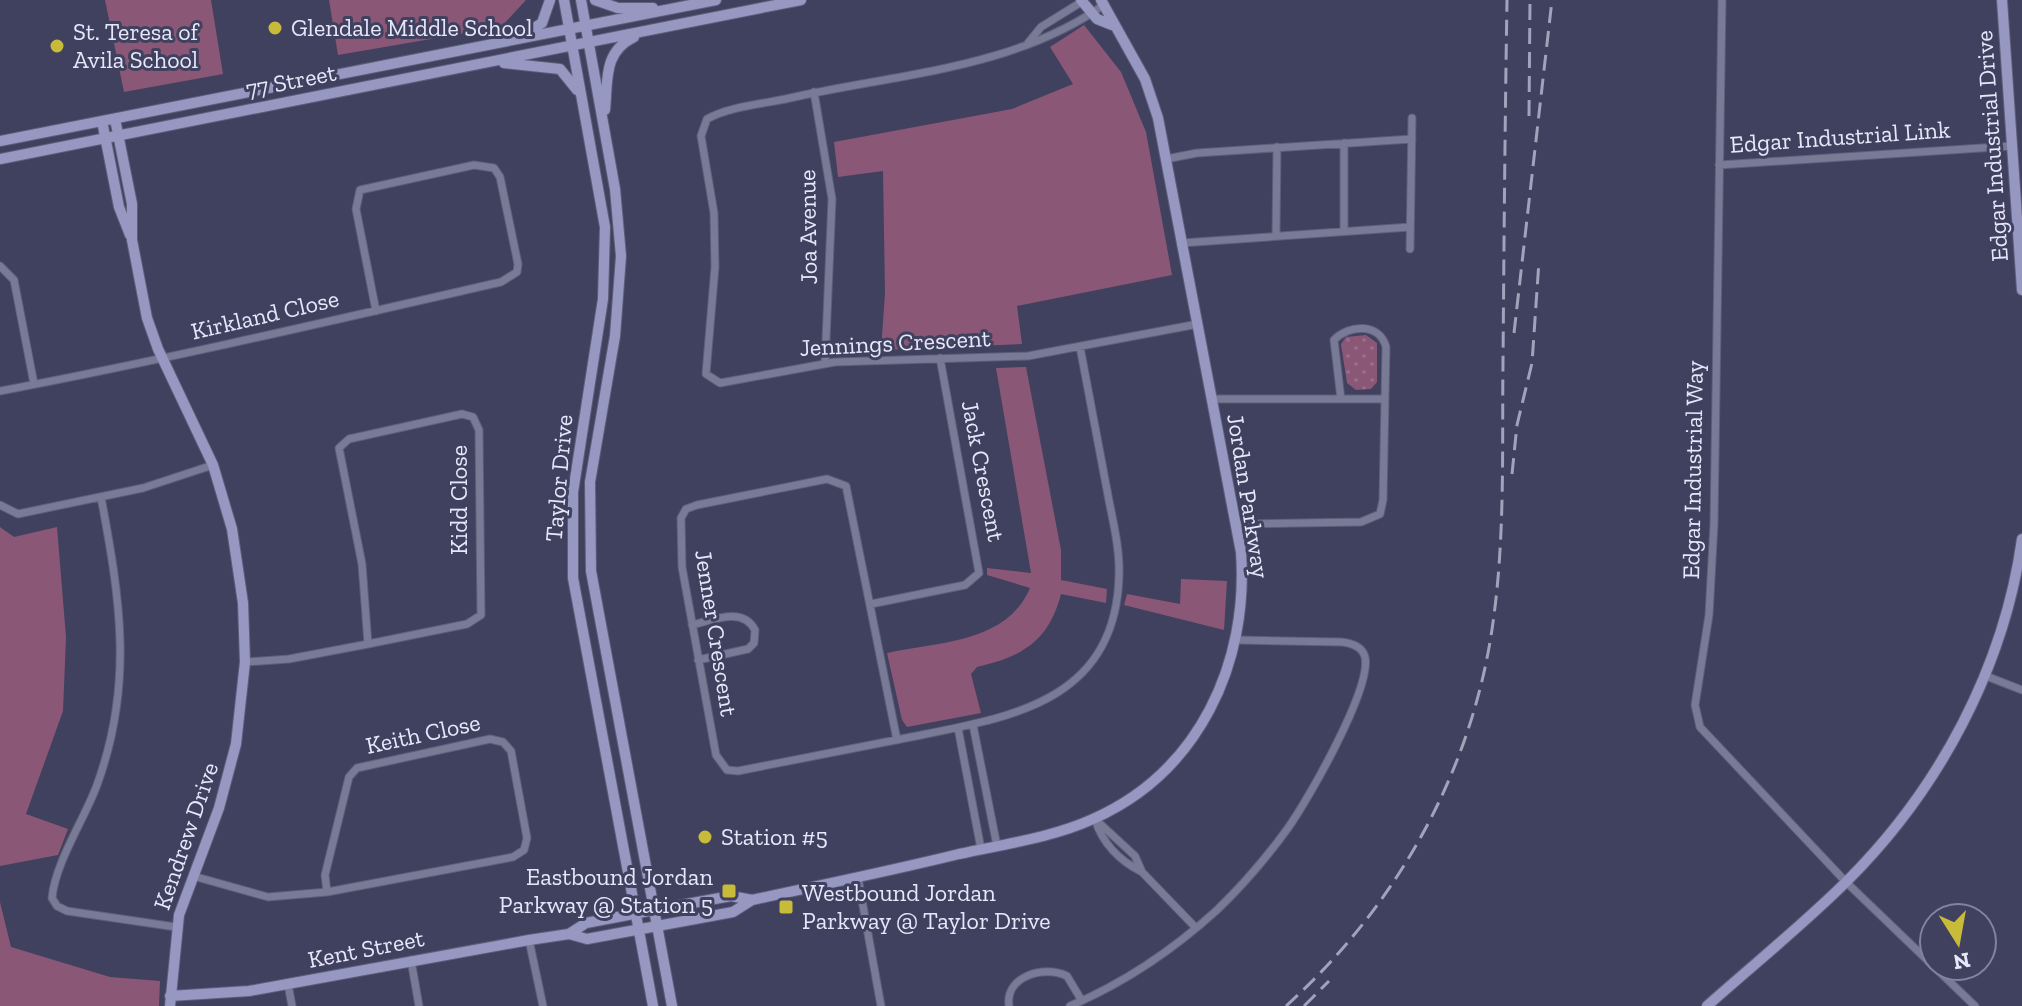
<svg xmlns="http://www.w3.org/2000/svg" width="2022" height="1006" font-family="'Zilla Slab',serif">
	<defs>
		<pattern id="grass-dots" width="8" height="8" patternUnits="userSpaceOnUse" patternTransform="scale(2)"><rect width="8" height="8" fill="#8a5776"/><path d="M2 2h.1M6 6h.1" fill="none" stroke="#9a6f8a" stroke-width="1.8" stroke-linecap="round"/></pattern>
	</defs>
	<rect width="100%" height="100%" fill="#40405f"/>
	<path fill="url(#grass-dots)" d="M1366 335 1377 343V382L1371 389 1356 390 1347 383 1341 344 1346 337Z"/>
	<path fill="#8a5776" d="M105 0H211L223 74 124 92Z
		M329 0H526L501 27 338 55Z
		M1084 25 1121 72 1146 132 1172 275 1017 306 1022 344 881 350 885 293 883 171 838 177 834 142 1012 109 1073 84 1050 47Z
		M1026 367 1061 550V580L1107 589 1106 603 1061 594C1049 641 1022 657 977 667L971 674 981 713 907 727 902 720 887 653C938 642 1007 643 1030 588L987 575V568L1031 573 996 368Z
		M0 527 14 537 57 527 66 637 63 711 26 814 68 829 58 855 0 866Z
		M1181 579 1227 581 1224 630 1124 605 1127 594 1180 604Z
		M0 902 11 947 110 977 160 981 159 1006H0Z"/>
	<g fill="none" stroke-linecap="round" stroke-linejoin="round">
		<defs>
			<path id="street" d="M1722 0 1714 524 1709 615 1695 705 1700 727 1846 882 1975 1006
				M1105 4C1015 69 896 74 790 98 764 104 731 106 707 119L701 136 714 213 715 267 706 374 720 383 835 362 1028 356 1198 324
				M1028 43 1041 27 1083 1
				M814 92 832 199 825 363
				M1166 159 1197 153 1412 139
				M1719 165 2012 146
				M1344 231V143
				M1276 235 1277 147
				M1182 243 1410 227
				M1410 249 1412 118
				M0 266 14 280 34 384
				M0 391C168 359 335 320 501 282L517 272 518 264 500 177 494 168 474 165 360 190 356 209 376 311
				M1212 399H1385
				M462 414 473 417 479 430 481 615 467 624 368 644 362 564 339 448 349 439Z
				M101 497C120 599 134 683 97 785 85 818 55 863 52 898L57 906 67 911 176 927
				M0 505 18 514 143 488 213 465
				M1236 524 1361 522 1380 514 1383 500 1386 347C1380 323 1349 324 1334 340L1341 399
				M871 604 965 585 979 573 940 358
				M692 625C713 620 743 606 755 630L754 643 748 649 698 660
				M245 662 289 659 368 644
				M1986 676 2022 690
				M973 725 997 846
				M958 728 981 849
				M490 739 503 742 511 751 527 838 524 850 513 857 327 892 325 875 349 777 357 768Z
				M897 740 846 486 827 479 697 505 686 509 681 518 682 567 716 755 727 770 738 771C794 760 850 749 906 738 1005 718 1116 705 1119 575 1120 547 1112 518 1107 490 1098 443 1089 395 1080 347
				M1095 819 1135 856 1142 872 1196 928
				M1095 819C1102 843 1120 861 1142 872
				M193 876 268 897 327 892
				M858 878 881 1006
				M529 940 543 1006
				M411 960 419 1006
				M288 984 292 1006
				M1009 1006C1005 976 1044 965 1067 976L1082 1001
				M1070 1006C1124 983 1173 950 1217 910 1243 885 1267 857 1288 828 1308 800 1372 688 1365 657 1362 646 1352 643 1341 642L1237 640"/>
			<path id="secondary" d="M564 0 605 227 603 299 573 492V578L653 1006
				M581 0 615 189 621 256 615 336 590 482 591 571 672 1006
				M595 0 618 8H653
				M1081 0 1097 19 1112 25
				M2002 0 2022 290
				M521 36 542 23 550 0
				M504 63 560 69 577 90
				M605 110C608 80 603 52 634 37
				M115 119 132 204V240L147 318 158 349 213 465 232 529 243 603 245 662 236 744 219 808 179 915 170 1006
				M102 121 119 207 130 235
				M0 141 716 0
				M0 159 801 0
				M569 934 586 923 654 910 731 896 752 900
				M170 996 249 991 529 940 569 934 587 939 733 912 752 900C821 885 890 871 959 854 1004 844 1051 838 1093 819 1199 772 1249 663 1241 552L1158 118 1145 79 1101 0
				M1707 1006C1754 964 1803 925 1848 880 1939 789 2004 668 2022 539"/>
		</defs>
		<use href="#street" stroke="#5e5e7b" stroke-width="9"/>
		<use href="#secondary" stroke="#5e5e7b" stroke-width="12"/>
		<use href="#street" stroke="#797a95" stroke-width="7"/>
		<use href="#secondary" stroke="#9698c2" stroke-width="10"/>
		<path stroke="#a2a2ba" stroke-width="3" stroke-dasharray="16 8" stroke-linecap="butt" d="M1529 116 1530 0
			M1514 333 1552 0
			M1512 474 1517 425 1532 363 1539 261
			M1286 1006C1398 905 1475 767 1494 615 1505 532 1502 446 1503 362 1504 241 1505 121 1507 0
			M1304 1006 1329 981"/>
	</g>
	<g fill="#c9bb3a" stroke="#40405f" stroke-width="3">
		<circle cx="275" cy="28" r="8"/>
		<circle cx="57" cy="46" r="8"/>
		<circle cx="705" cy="837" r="8"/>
		<rect x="721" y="883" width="16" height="16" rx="4"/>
		<rect x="778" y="899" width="16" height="16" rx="4"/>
	</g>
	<g text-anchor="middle" stroke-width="6" stroke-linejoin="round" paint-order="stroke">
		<g font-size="24" fill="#e6e7fa" stroke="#40405f" text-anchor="start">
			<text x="291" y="36">Glendale Middle School</text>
			<text x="73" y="40">St. Teresa of<tspan x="73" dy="28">Avila School</tspan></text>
			<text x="721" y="845">Station #5</text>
			<text x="713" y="885" text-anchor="end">Eastbound Jordan<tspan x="713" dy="28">Parkway @ Station 5</tspan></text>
			<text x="802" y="901">Westbound Jordan<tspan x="802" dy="28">Parkway @ Taylor Drive</tspan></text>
		</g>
		<g font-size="24" fill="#e6e7fa" stroke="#40405f">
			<text transform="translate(291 81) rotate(-11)" y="8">77 Street</text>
			<text transform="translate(1840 137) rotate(-4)" y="8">Edgar Industrial Link</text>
			<text transform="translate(1992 146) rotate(-94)" y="8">Edgar Industrial Drive</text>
			<text transform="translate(808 227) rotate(-91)" y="8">Joa Avenue</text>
			<text transform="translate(265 315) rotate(-13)" y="8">Kirkland Close</text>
			<text transform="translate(895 343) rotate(-3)" y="8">Jennings Crescent</text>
			<text transform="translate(1693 470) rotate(-89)" y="8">Edgar Industrial Way</text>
			<text transform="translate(983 471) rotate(79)" y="8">Jack Crescent</text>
			<text transform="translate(559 478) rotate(-85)" y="8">Taylor Drive</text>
			<text transform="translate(1248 496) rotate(81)" y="8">Jordan Parkway</text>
			<text transform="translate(459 500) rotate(-90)" y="8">Kidd Close</text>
			<text transform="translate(716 633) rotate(81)" y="8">Jenner Crescent</text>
			<text transform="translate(423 734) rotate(-12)" y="8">Keith Close</text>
			<text transform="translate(186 836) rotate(-71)" y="8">Kendrew Drive</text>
			<text transform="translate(366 949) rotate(-11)" y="8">Kent Street</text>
		</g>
	</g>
	<g transform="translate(1958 942) rotate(169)"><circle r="38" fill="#40405f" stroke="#82839d" stroke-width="2"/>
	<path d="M0-6L14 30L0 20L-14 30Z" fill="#c9bb3a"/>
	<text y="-12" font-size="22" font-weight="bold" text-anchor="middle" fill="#e6e7fa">N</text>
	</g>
</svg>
